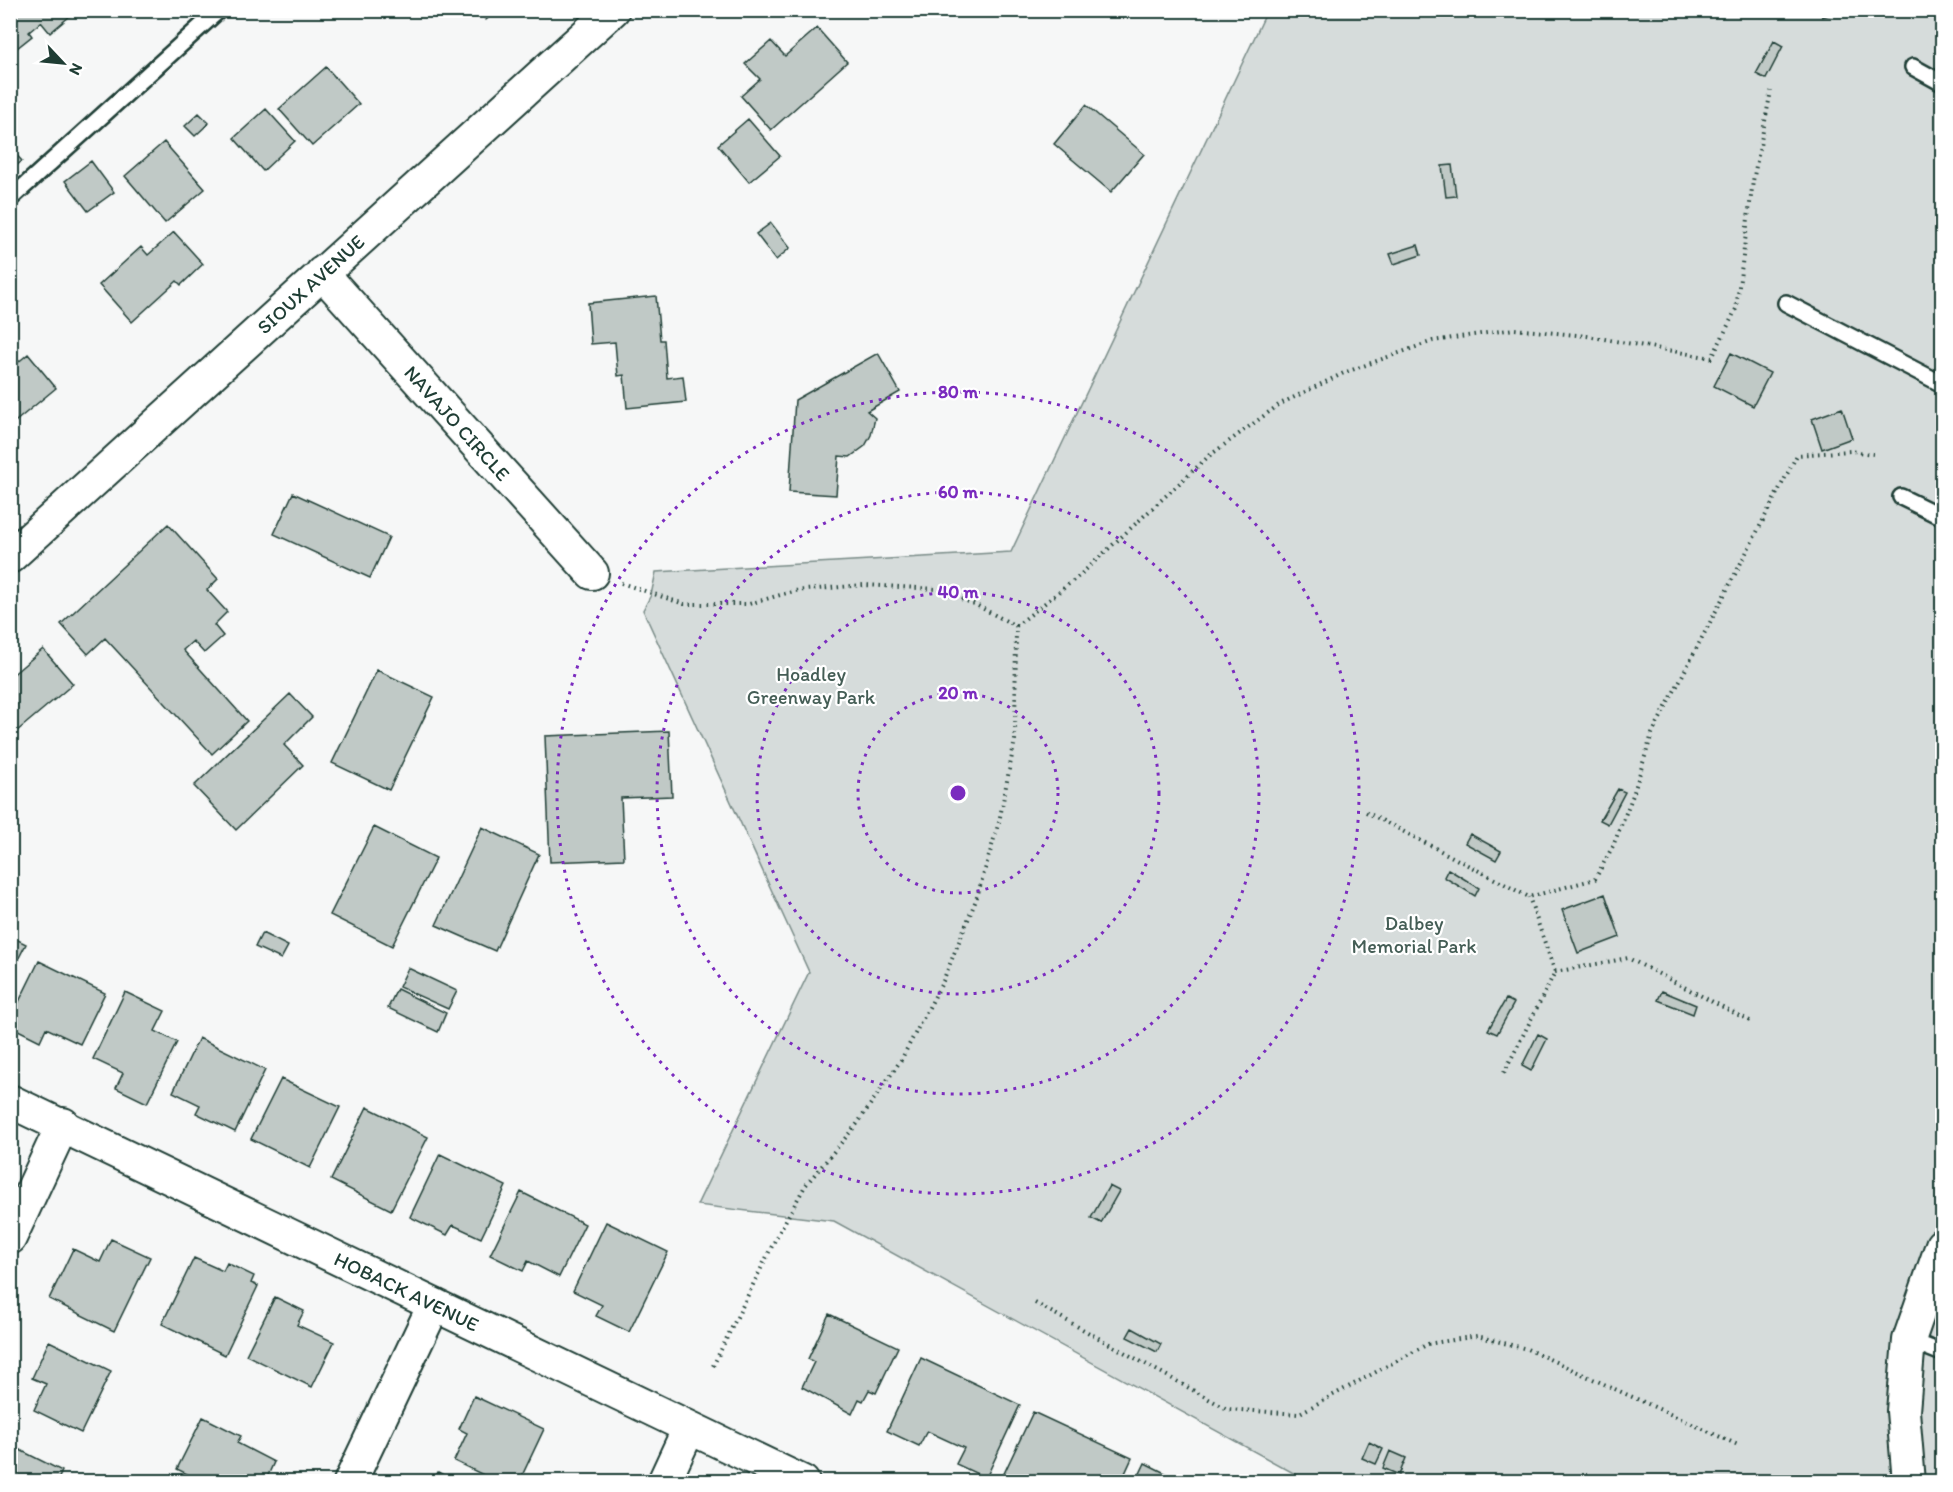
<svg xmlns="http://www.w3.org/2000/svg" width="1953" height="1492" font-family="Itim,sans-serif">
	<rect width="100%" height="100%" fill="#f6f7f7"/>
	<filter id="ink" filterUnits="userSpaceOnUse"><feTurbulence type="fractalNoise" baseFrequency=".0167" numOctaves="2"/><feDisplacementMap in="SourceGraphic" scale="12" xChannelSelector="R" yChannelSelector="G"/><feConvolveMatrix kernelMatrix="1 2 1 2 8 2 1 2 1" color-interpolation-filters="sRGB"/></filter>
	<g filter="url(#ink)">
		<path fill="#d6dcdb" stroke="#7a8c88" stroke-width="1.5" d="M1267 11H1942V1481H1308L834 1221 697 1205 809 972 643 610 651 595 656 572 1011 552Z"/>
		<path fill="#c0c9c6" stroke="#1f3d34" stroke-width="1.5" d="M11 10H77L50 33 41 22 29 32 32 36 17 48 10 41V21L16 16Z
			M478 10H497L486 20Z
			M1820 10H1845L1822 17Z
			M817 28 847 62 771 130 741 96 760 79 745 64 771 41 785 56Z
			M1774 41 1783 46 1766 79 1756 74Z
			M326 67 359 104 312 146 279 109Z
			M1086 105 1144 154 1111 192 1054 144Z
			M266 109 295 141 263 171 234 138Z
			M199 113 209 123 195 136 185 126Z
			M748 119 780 156 749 182 718 145Z
			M164 142 205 189 165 223 125 176Z
			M10 148 22 161 10 171Z
			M91 161 114 192 88 211 65 181Z
			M1452 165 1456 196 1446 197 1442 166Z
			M771 223 790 248 776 260 756 234Z
			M174 232 203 264 181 285 177 281 132 322 99 285 141 247 148 255Z
			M1418 245 1421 255 1394 264 1390 254Z
			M656 296 660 340H664L667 378 683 376 686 402 627 408 624 375 618 376 615 342 591 344 588 303Z
			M878 353 900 392 867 411 875 418 871 435 865 446 850 457 839 456 836 495 789 492 795 400Z
			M1731 353 1770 373 1753 406 1714 386Z
			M28 354 56 388 10 426V369Z
			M1842 408 1852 438 1822 449 1812 419Z
			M293 493 389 537 370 578 274 534Z
			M168 524 218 579 207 590 227 612 214 625 223 636 204 653 193 641 183 650 247 721 212 754 105 638 88 654 61 624Z
			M43 649 73 684 10 737V677Z
			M377 670 434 697 389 790 332 763Z
			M290 694 312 717 284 745 303 765 236 830 194 786Z
			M669 731 672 796 621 798 624 859 550 862 545 736Z
			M1618 789 1625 792 1608 824 1600 820Z
			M374 827 436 858 392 946 330 915Z
			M482 827 539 854 495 951 436 925Z
			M1470 834 1501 851 1496 860 1465 843Z
			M1448 869 1479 888 1475 896 1444 877Z
			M1605 894 1620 937 1578 953 1562 910Z
			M262 933 288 946 281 959 255 947Z
			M10 936 26 944 10 975Z
			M39 961 105 993 80 1044 46 1028 40 1041 10 1026V1020Z
			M408 968 457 991 448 1009 399 987Z
			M397 989 446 1013 438 1032 388 1008Z
			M1662 991 1696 1005 1693 1014 1658 1000Z
			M125 992 165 1011 155 1031 177 1042 147 1103 116 1088 123 1073 93 1059Z
			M1506 999 1514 1003 1497 1034 1488 1030Z
			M1538 1034 1547 1039 1531 1071 1522 1066Z
			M199 1038 265 1070 235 1132 196 1113 200 1105 173 1092Z
			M281 1079 340 1107 310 1168 251 1139Z
			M367 1107 428 1137 391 1210 331 1180Z
			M440 1154 506 1186 481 1238 453 1225 447 1235 410 1217Z
			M1109 1186 1119 1191 1101 1223 1091 1218Z
			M521 1192 585 1224 559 1277 528 1261 523 1271 490 1255Z
			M606 1222 668 1252 629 1332 596 1316 602 1305 573 1291Z
			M111 1239 150 1257 114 1331 49 1299 73 1249 100 1262Z
			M194 1258 223 1271 227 1263 254 1276 251 1283 258 1286 225 1355 162 1324Z
			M275 1297 304 1311 297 1325 334 1342 312 1387 246 1355Z
			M829 1314 898 1347 876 1393 869 1390 863 1401 859 1399 852 1414 802 1387 814 1362 808 1359Z
			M1132 1328 1161 1344 1157 1352 1127 1337Z
			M49 1341 111 1371 81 1433 34 1410 46 1384 32 1378Z
			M921 1358 1020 1405 986 1478 956 1464 964 1448 927 1431 919 1446 887 1431Z
			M474 1396 544 1429 519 1482H498L454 1461 467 1433 459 1429Z
			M1033 1412 1132 1458 1121 1482H1000Z
			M203 1417 241 1436 237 1443 274 1462 265 1482H203L177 1469Z
			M1369 1442 1383 1449 1376 1464 1362 1458Z
			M10 1445 62 1471 57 1482H10Z
			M1390 1451 1406 1458 1399 1475 1383 1468Z
			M1145 1463 1183 1482H1136Z
			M438 1472 456 1482H433Z"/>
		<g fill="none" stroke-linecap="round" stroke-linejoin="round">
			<defs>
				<path id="lane" d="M1913 67 1942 83
					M10 199 219 10
					M1786 303 1942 384
					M1901 497 1942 517
					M1909 1340 1942 1353"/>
				<g id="street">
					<path id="s1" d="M322 273 592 573"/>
					<path id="s2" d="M10 557 613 10"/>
					<path id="s3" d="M10 1101 803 1482"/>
					<path d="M10 1238 63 1124"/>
					<path d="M350 1482 434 1305"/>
					<path d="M664 1482 689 1428"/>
					<path d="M1909 1482 1903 1411 1909 1340 1942 1245"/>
				</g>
			</defs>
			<use href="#lane" stroke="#1f3d34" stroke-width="20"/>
			<use href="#street" stroke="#1f3d34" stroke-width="36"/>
			<path stroke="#1f3d34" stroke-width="4" stroke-dasharray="1.5 4.5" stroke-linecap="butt" d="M621 583 684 604H749L794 591 864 585 936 589 974 604 1016 626 1015 740 999 822 976 900 943 981 901 1060 857 1124 805 1186 776 1238 713 1366
				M1016 626 1079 576 1209 456 1280 404 1346 372 1433 341 1514 329 1587 336 1712 358 1736 309 1753 181 1771 91
				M1366 812 1529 897 1595 879 1613 846 1633 795 1652 734 1797 455 1850 451 1873 454
				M1555 972 1628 958 1750 1021
				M1504 1073 1555 972 1529 897
				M1035 1303 1227 1409 1298 1414 1428 1344 1477 1336 1527 1349 1738 1445"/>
			<use href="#lane" stroke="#fff" stroke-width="15"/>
			<use href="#street" stroke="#fff" stroke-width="32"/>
		</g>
	</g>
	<g fill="none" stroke="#7b2cbf" stroke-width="3" stroke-dasharray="3 6">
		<circle cx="958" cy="793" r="100"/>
		<circle cx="958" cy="793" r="201"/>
		<circle cx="958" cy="793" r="301"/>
		<circle cx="958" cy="793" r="401"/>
	</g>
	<g text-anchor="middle" stroke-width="4.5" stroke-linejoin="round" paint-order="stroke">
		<g font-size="20" fill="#1f3d34" stroke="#fff">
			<text dy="7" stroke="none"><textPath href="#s2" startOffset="406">SIOUX AVENUE</textPath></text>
			<text dy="7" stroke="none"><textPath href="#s1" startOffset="202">NAVAJO CIRCLE</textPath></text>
			<text dy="7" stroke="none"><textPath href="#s3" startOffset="440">HOBACK AVENUE</textPath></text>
		</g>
		<g font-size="20" fill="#445d55" stroke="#fff">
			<text x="811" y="681">Hoadley<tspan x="811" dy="23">Greenway Park</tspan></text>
			<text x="1414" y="930">Dalbey<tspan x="1414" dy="23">Memorial Park</tspan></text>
		</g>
	</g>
	<circle cx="958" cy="793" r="9" fill="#7b2cbf" stroke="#fff" stroke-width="3"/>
	<g font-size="18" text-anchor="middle" font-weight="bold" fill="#7b2cbf" stroke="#fff" stroke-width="4.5" stroke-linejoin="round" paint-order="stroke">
		<text x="958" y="398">80 m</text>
		<text x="958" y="498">60 m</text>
		<text x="958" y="598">40 m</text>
		<text x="958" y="699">20 m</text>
	</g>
	<rect width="1953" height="1492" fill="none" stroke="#fff" stroke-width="36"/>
	<rect x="18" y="18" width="1917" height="1456" fill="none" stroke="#1f3d34" stroke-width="2" filter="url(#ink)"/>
	<g transform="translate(63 63) rotate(116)" stroke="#ffffff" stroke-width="4.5" paint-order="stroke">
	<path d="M0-4.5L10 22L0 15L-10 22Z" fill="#1f3d34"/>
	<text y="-9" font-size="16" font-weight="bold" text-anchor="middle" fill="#1f3d34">N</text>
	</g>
</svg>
